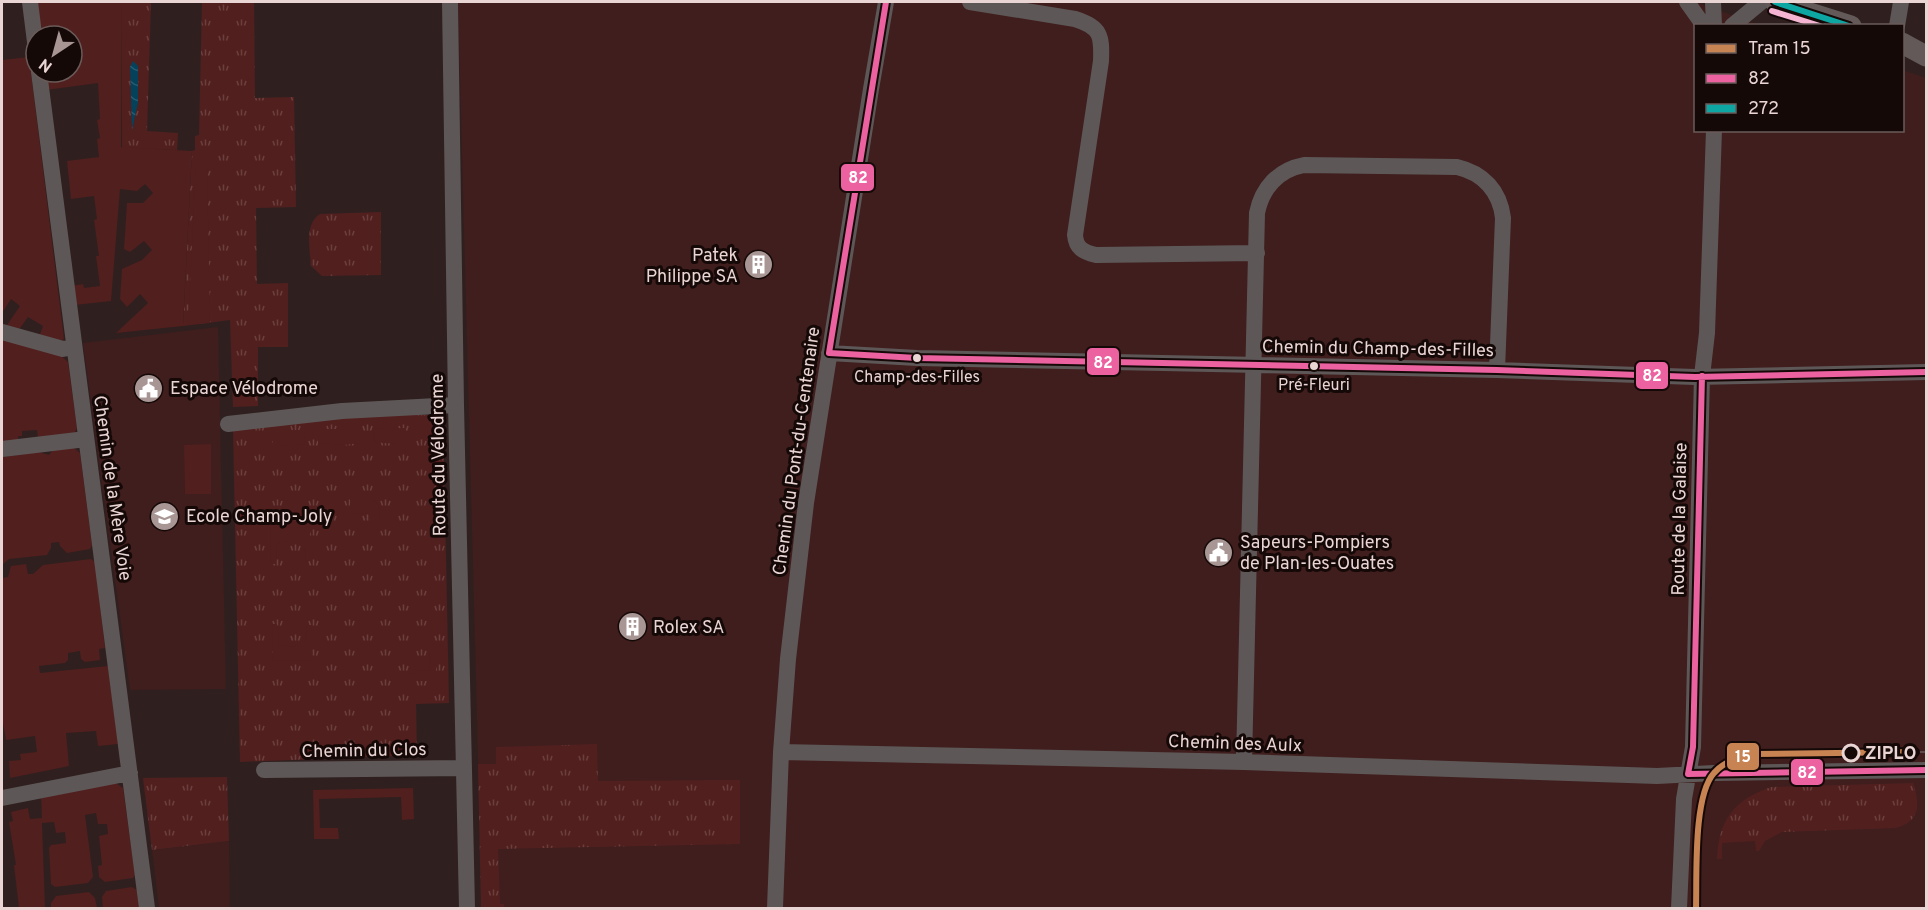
<svg xmlns="http://www.w3.org/2000/svg" width="1928" height="910" font-family="Overpass,sans-serif">
	<defs>
		<pattern id="grass-tufts" width="24" height="20" patternUnits="userSpaceOnUse" patternTransform="scale(1.5)"><rect width="24" height="20" fill="#511f1e"/><path d="M3 7l-1-3M5 7V3M7 7l1-3M15 17l-1-3M17 17v-4M19 17l1-3" fill="none" stroke="#6a3f3e"/></pattern>
		<pattern id="water-waves" width="16" height="10" patternUnits="userSpaceOnUse" patternTransform="scale(1.5)"><rect width="16" height="10" fill="#04415b"/><path d="M0 5q4-4 8 0t8 0" fill="none" stroke="#295c72"/></pattern>
	</defs>
	<rect width="100%" height="100%" fill="#2f201f"/>
	<path fill="#3f1e1d" d="M458 2H1696L1759 25 1696 26V130H1902L1903 70 1926 78V908H482Z
		M218 327 226 689 130 690 83 343Z
		M229 841 230 908H159L152 850Z"/>
	<path fill="url(#grass-tufts)" d="M122 2H151L147 131 178 133 177 150 122 148Z
		M202 2H254L255 98 294 97 296 207 256 208 257 284 288 283V347H258V406L233 407 230 320 183 326 192 151 195 150V136L199 135Z
		M381 212V275L322 276 311 266C310 249 304 224 320 214Z
		M371 415H443L449 703 416 704 417 755 240 762 233 430Z
		M597 744 598 781 740 780V844L498 849 500 904H504V908H481L478 764H496V747Z
		M227 777 229 841 152 850 143 778Z
		M1913 783C1920 804 1921 821 1896 828L1782 832 1765 841 1759 851H1756L1755 841 1722 843V859H1717C1719 819 1734 800 1771 787Z"/>
	<path fill="#511f1e" d="M34 2H122L121 147 192 151 183 326 116 333 148 303 140 294 127 307 120 299 122 269 142 260 152 250 144 241 130 252 124 249 127 203H143L153 193 145 184 137 191 120 189 111 301 75 305 72 286 83 284 84 288 100 286 96 256H99L94 220 97 219 94 196 71 199 67 161 99 157 97 139 100 138 97 120 100 119 98 83 46 90 43 72H72V36H39Z
		M29 57 64 339 60 341 39 337 43 326 28 317 18 331 7 325 20 306 11 299 2 313V60Z
		M196 166H207L210 323 188 325Z
		M2 339 60 355 68 362 77 428 73 436 38 437 37 430 22 431V436H18L19 443 2 445Z
		M406 428 405 453H397V444L373 442 374 429Z
		M318 429H360V443L344 445 318 443Z
		M273 430H304L305 444 282 446V456H273Z
		M211 444V494H185L184 445Z
		M74 448 80 453 92 545 90 549 67 553 60 546 59 542 51 543V548L47 555 9 559 2 565V457L39 452 49 455 53 450Z
		M350 499H373L380 508 379 524H370V514L350 513Z
		M310 527V561L305 562 306 550 303 548V542H294L293 540 277 543 276 564H271L270 528Z
		M91 559 95 562 105 648 99 649 100 660 85 662 81 659 80 651 68 653V660L65 663 39 666 40 673 108 666 118 744 98 746 96 731 66 733 69 766 10 778 9 761 21 760 20 754 37 752 35 736 6 740 2 717V578L8 577 11 566 26 564 28 574H33L43 565Z
		M272 624H277L279 645 295 647 296 645H305L307 625H312V660L273 661Z
		M429 651H436V681H408V673L416 674 417 671 430 670Z
		M114 782 123 788 135 875 133 878 105 882 99 877 98 866 102 865 99 836 108 834 107 824H98L96 813 85 815 93 877 88 883 55 887 51 884 49 848 51 845 66 843 65 832 56 833 54 822 42 823 45 908H19L14 865H16L9 822 13 821 11 812 28 808 30 819 42 818 41 795Z
		M413 788 414 819 402 820 401 797 319 799 320 828H338L339 839H314L313 790Z
		M132 887 137 890 139 908H103L102 897 106 891Z
		M89 892 95 898 97 908H51V903L56 896Z"/>
	<path fill="url(#water-waves)" d="M133 61 138 66V103L132 130 130 67Z"/>
	<g fill="none" stroke-linecap="round" stroke-linejoin="round">
		<path stroke="#5e5757" stroke-width="16" d="M30 2 36 50
			M450 2 456 405 467 908
			M970 2 1075 19C1101 27 1102 36 1101 61L1075 235C1076 248 1083 252 1096 255L1257 253
			M1687 2 1704 26
			M1713 2 1714 26
			M1732 26 1761 2
			M1897 26 1901 2
			M39 72 147 908
			M2 332 63 349 74 347
			M829 353 917 358 1497 370 1695 377 1926 372
			M228 424 342 411 456 405
			M2 449 86 439
			M781 752 1244 762 1657 776 1714 773 1926 770
			M1244 762 1257 213C1262 188 1278 170 1304 165L1457 167C1483 173 1500 191 1503 218L1497 370
			M264 770 464 768
			M2 798 130 773
			M775 908 781 752 788 659 806 503 871 89 886 2
			M1679 908 1684 799 1693 747 1702 376 1707 333 1714 130"/>
		<path stroke="#625958" stroke-width="21" d="M1775 2 1851 26
			M1902 43 1926 56"/>
		<path stroke="#665c5b" stroke-width="1.5" d="M1915 752H1926"/>
		<defs>
			<path id="bus-1" d="M829 353 917 358 1497 370 1695 377 1926 372
				M829 353 886 2
				M1688 774 1693 747 1702 376
				M1688 774 1926 770"/>
			<path id="bus-2" d="M1775 2 1849 26"/>
			<path id="bus-3" d="M1772 11 1820 26"/>
		</defs>
		<use href="#bus-1" stroke="#150908" stroke-width="10"/>
		<use href="#bus-2" stroke="#150908" stroke-width="10"/>
		<use href="#bus-3" stroke="#150908" stroke-width="10"/>
		<use href="#bus-1" stroke="#ec619f" stroke-width="6"/>
		<use href="#bus-2" stroke="#0da6a2" stroke-width="6"/>
		<use href="#bus-3" stroke="#f5b5d2" stroke-width="6"/>
		<defs>
			<path id="tram-1" d="M1696 908C1697 876 1693 796 1714 773 1724 761 1740 757 1755 754L1915 752"/>
		</defs>
		<use href="#tram-1" stroke="#150908" stroke-width="10"/>
		<use href="#tram-1" stroke="#c88353" stroke-width="6"/>
	</g>
	<defs>
		<symbol id="building-disc" viewBox="-11 -11 22 22"><circle r="9.5" fill="#a89694" stroke="#150908"/><path d="M-4-6H4V6H1V3H-1V6H-4ZM-2.5-4.3h1.7v1.8h-1.7ZM.8-4.3h1.7v1.8H.8ZM-2.5-1h1.7V.8h-1.7ZM.8-1h1.7V.8H.8Z" fill="#fff"/></symbol>
		<symbol id="civic-disc" viewBox="-11 -11 22 22"><circle r="9.5" fill="#a89694" stroke="#150908"/><path d="M-.6-6.5H3V-4.5H.6V-3L4-1V1h2V6H-6V1h2V-1L-.6-3ZM-1.2 2.5V6h2.4V2.5Z" fill="#fff"/></symbol>
		<symbol id="school-disc" viewBox="-11 -11 22 22"><circle r="9.5" fill="#a89694" stroke="#150908"/><path d="M0-5L7-2L0 1L-7-2ZM-4 1L0 2.5L4 1V4Q0 6-4 4Z" fill="#fff"/></symbol>
	</defs>
	<g fill-rule="evenodd">
		<use href="#building-disc" x="742" y="248" width="33" height="33"/>
		<use href="#civic-disc" x="132" y="372" width="33" height="33"/>
		<use href="#school-disc" x="148" y="500" width="33" height="33"/>
		<use href="#civic-disc" x="1202" y="536" width="33" height="33"/>
		<use href="#building-disc" x="616" y="610" width="33" height="33"/>
	</g>
	<g fill="#e9d5d3" stroke="#150908" stroke-width="2">
		<circle cx="917" cy="358" r="5"/>
		<circle cx="1314" cy="366" r="5"/>
	</g>
	<circle fill="#150908" stroke="#e9d5d3" stroke-width="3" cx="1851" cy="753" r="8"/>
	<g text-anchor="middle" stroke-width="6" stroke-linejoin="round" paint-order="stroke">
		<g font-size="16" fill="#e9d5d3" stroke="#150908">
			<text x="917" y="382">Champ-des-Filles</text>
			<text x="1314" y="390">Pré-Fleuri</text>
		</g>
		<g font-size="18" fill="#e9d5d3" stroke="#150908" text-anchor="start">
			<text x="738" y="261" text-anchor="end">Patek<tspan x="738" dy="21">Philippe SA</tspan></text>
			<text x="170" y="394">Espace Vélodrome</text>
			<text x="186" y="522">Ecole Champ-Joly</text>
			<text x="1240" y="548">Sapeurs-Pompiers<tspan x="1240" dy="21">de Plan-les-Ouates</tspan></text>
			<text x="653" y="633">Rolex SA</text>
		</g>
		<g font-size="18" fill="#e9d5d3" stroke="#150908">
			<text transform="translate(1378 348) rotate(1)" y="6">Chemin du Champ-des-Filles</text>
			<text transform="translate(796 451) rotate(-82)" y="6">Chemin du Pont-du-Centenaire</text>
			<text transform="translate(438 455) rotate(-91)" y="6">Route du Vélodrome</text>
			<text transform="translate(113 488) rotate(82)" y="6">Chemin de la Mère Voie</text>
			<text transform="translate(1679 519) rotate(-89)" y="6">Route de la Galaise</text>
			<text transform="translate(1235 743) rotate(2)" y="6">Chemin des Aulx</text>
			<text transform="translate(364 750) rotate(-1)" y="6">Chemin du Clos</text>
		</g>
		<g font-size="18" font-weight="bold" fill="#e9d5d3" stroke="#150908" text-anchor="start">
			<text x="1865" y="759">ZIPLO</text>
		</g>
	</g>
	<g stroke="#150908" stroke-width="2">
		<rect x="840" y="163" width="35" height="29" rx="6" fill="#ec619f"/>
		<rect x="1086" y="347" width="34" height="29" rx="6" fill="#ec619f"/>
		<rect x="1635" y="361" width="34" height="29" rx="6" fill="#ec619f"/>
		<rect x="1726" y="742" width="34" height="29" rx="6" fill="#c88353"/>
		<rect x="1790" y="758" width="34" height="28" rx="6" fill="#ec619f"/>
	</g>
	<g font-size="16" text-anchor="middle" font-weight="bold" fill="#fff">
		<text x="858" y="183">82</text>
		<text x="1103" y="368">82</text>
		<text x="1652" y="381">82</text>
		<text x="1743" y="762">15</text>
		<text x="1807" y="778">82</text>
	</g>
	<rect width="1928" height="910" fill="none" stroke="#e9d5d3" stroke-width="6"/>
	<rect x="1694" y="24" width="210" height="108" fill="#150908" stroke="#6a5b59" stroke-width="1.5"/>
	<rect x="1706" y="44" width="30" height="9" fill="#c88353" stroke="#6a5b59" stroke-width="1.5"/>
	<text x="1748" y="54" font-size="18" fill="#e9d5d3">Tram 15</text>
	<rect x="1706" y="74" width="30" height="9" fill="#ec619f" stroke="#6a5b59" stroke-width="1.5"/>
	<text x="1748" y="84" font-size="18" fill="#e9d5d3">82</text>
	<rect x="1706" y="104" width="30" height="9" fill="#0da6a2" stroke="#6a5b59" stroke-width="1.5"/>
	<text x="1748" y="114" font-size="18" fill="#e9d5d3">272</text>
	<g transform="translate(54 54) rotate(216)"><circle r="28" fill="#150908" stroke="#6a5b59" stroke-width="1.5"/>
	<path d="M0-4.5L10 22L0 15L-10 22Z" fill="#a89694"/>
	<text y="-9" font-size="16" font-weight="bold" text-anchor="middle" fill="#e9d5d3">N</text>
	</g>
</svg>
